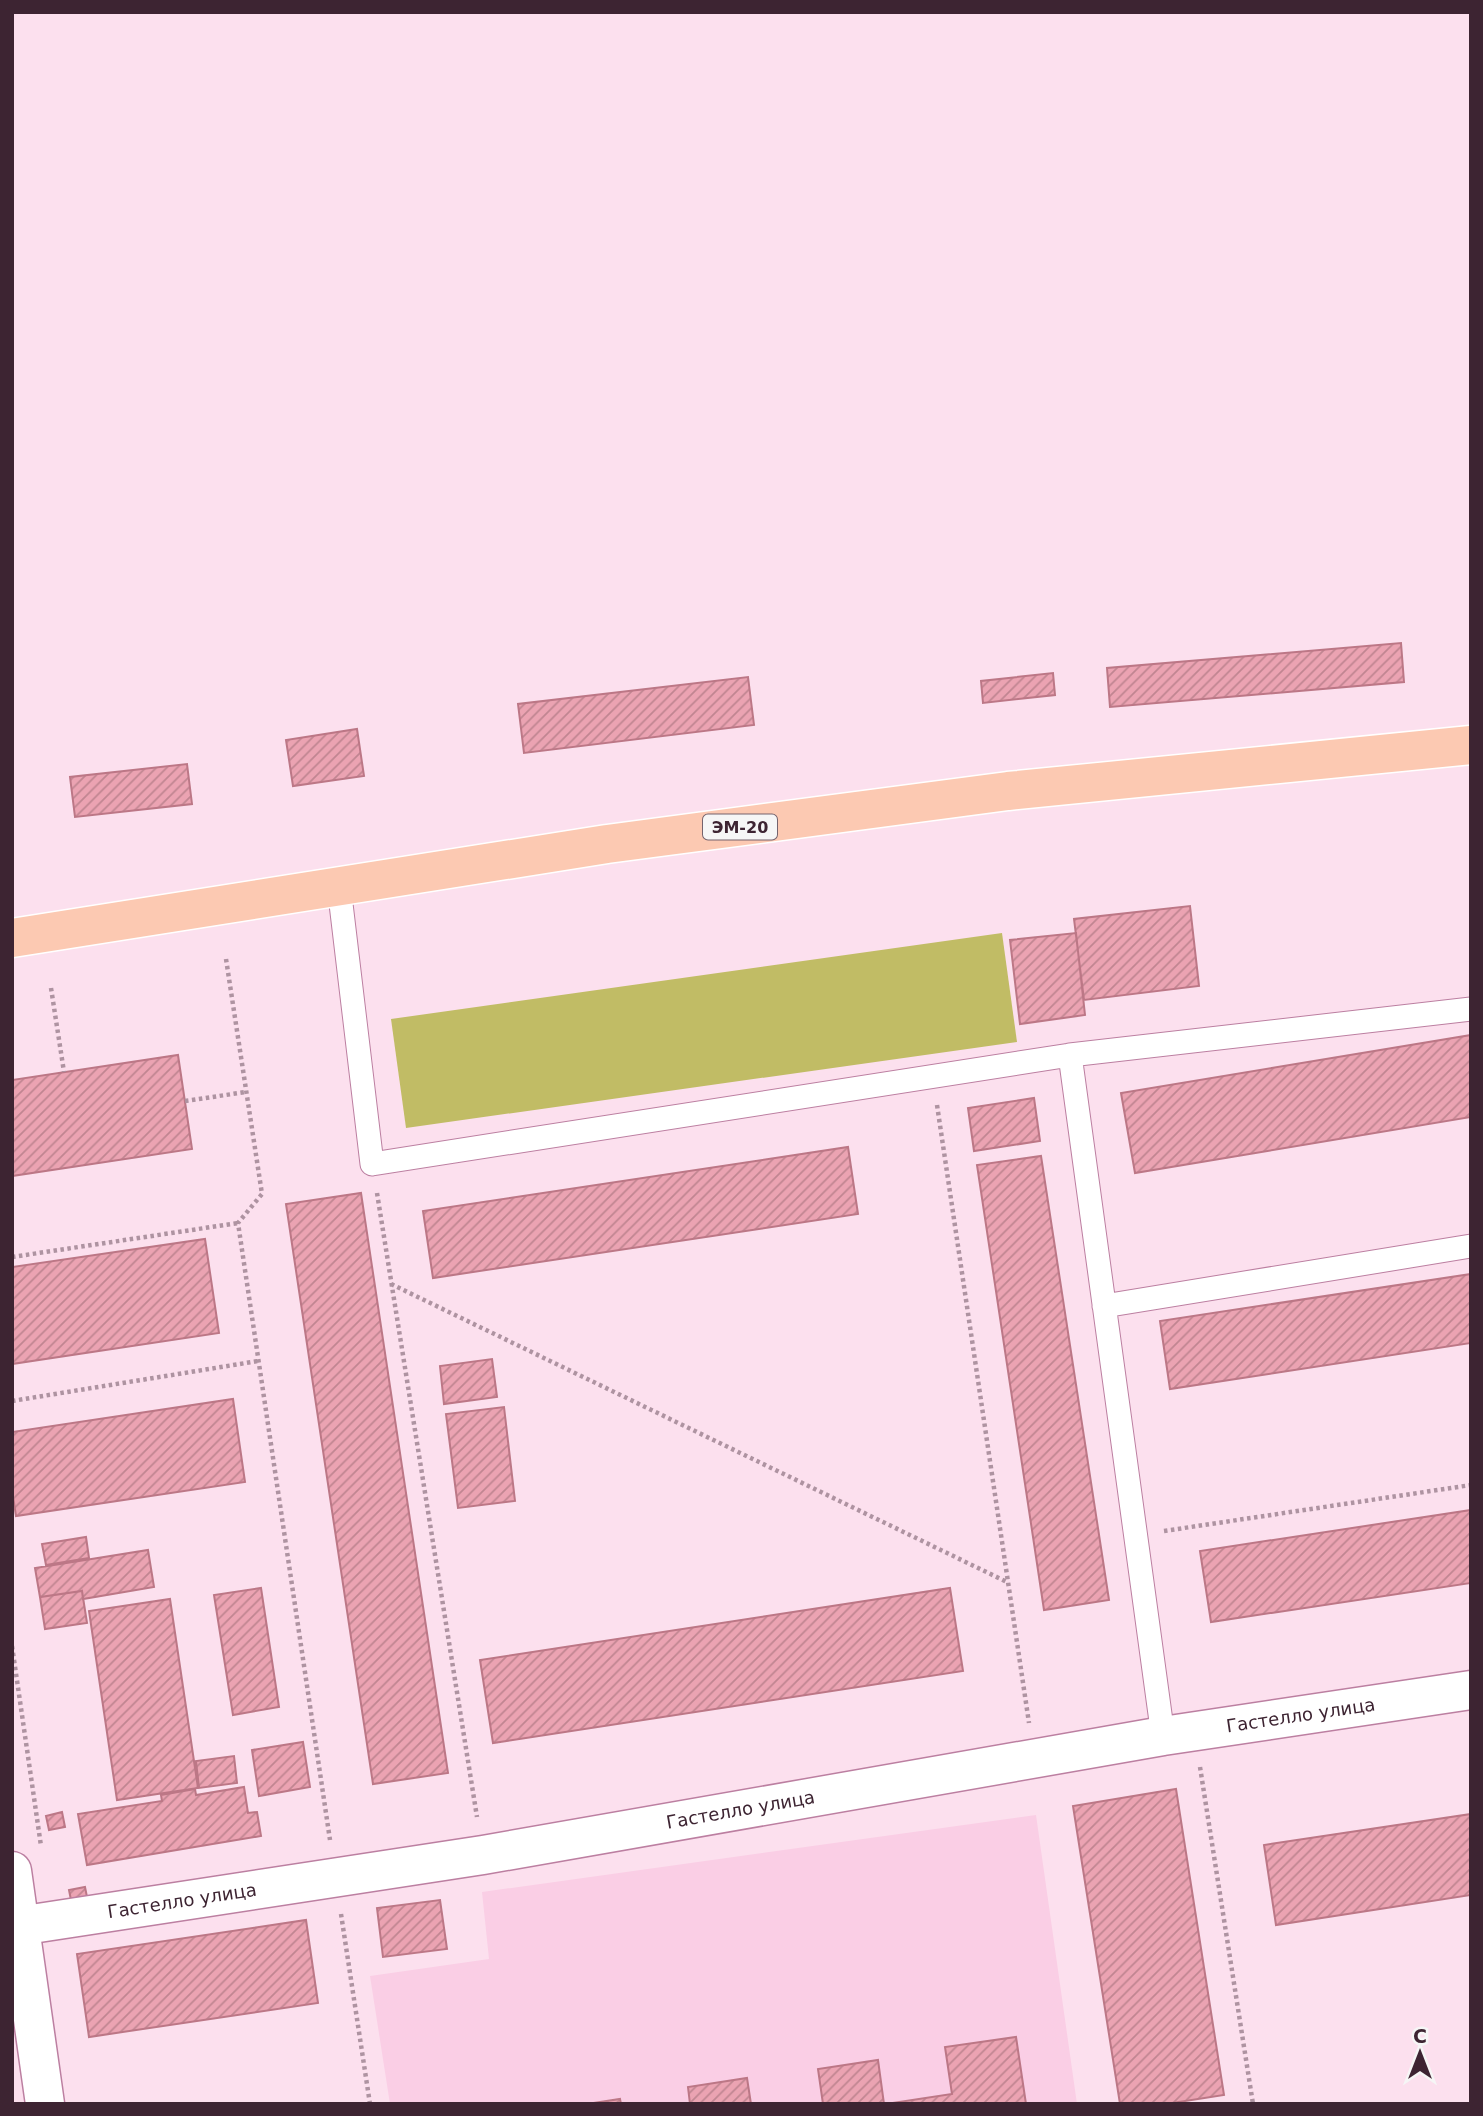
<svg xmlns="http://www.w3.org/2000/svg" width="1483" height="2116" font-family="'DejaVu Sans',sans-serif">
	<defs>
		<pattern id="building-hatch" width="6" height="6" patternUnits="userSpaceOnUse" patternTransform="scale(1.75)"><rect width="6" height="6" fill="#eba3b2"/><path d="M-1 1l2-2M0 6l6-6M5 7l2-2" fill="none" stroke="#c08591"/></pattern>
	</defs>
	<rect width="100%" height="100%" fill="#fce0ee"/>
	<path fill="#facee5" d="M1036 1815 1077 2104H390L370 1976 489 1959 482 1892Z"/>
	<path fill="#c1bc65" d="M1002 933 1017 1042 406 1128 391 1019Z"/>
	<path fill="url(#building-hatch)" stroke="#bc7786" stroke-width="2" d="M1401 643 1404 682 1110 707 1107 668Z
		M1053 673 1055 695 983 703 981 681Z
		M748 677 754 725 524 753 518 704Z
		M357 729 364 776 293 786 286 740Z
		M187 764 192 804 75 817 70 777Z
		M1190 906 1199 986 1084 1000 1074 919Z
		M1076 933 1085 1015 1020 1024 1010 940Z
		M1471 1035V1117L1135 1173 1121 1093Z
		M178 1055 192 1149 12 1176V1080Z
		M1034 1098 1040 1141 974 1151 968 1108Z
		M848 1147 858 1214 433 1278 423 1211Z
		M1041 1156 1109 1600 1044 1610 977 1165Z
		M361 1193 448 1773 373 1784 286 1204Z
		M205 1239 219 1333 12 1364V1267Z
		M1471 1274V1343L1170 1389 1160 1321Z
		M492 1359 497 1397 444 1404 440 1366Z
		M233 1399 245 1482 16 1516 12 1490V1432Z
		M504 1407 515 1501 458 1508 446 1414Z
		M1471 1510V1583L1211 1622 1200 1551Z
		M86 1537 89 1558 46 1565 42 1544Z
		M148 1550 154 1587 83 1599 82 1591 40 1597 35 1568Z
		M261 1588 279 1707 233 1715 214 1595Z
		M950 1588 963 1671 493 1743 480 1660Z
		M82 1591 87 1623 45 1629 40 1597Z
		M170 1599 198 1788 117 1800 89 1611Z
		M303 1742 310 1787 259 1796 252 1750Z
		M234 1756 237 1783 199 1788 196 1761Z
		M244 1787 248 1813 257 1812 261 1836 87 1865 78 1814 162 1801 161 1795 195 1789 196 1795Z
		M1176 1789 1224 2095 1166 2104H1120L1073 1806Z
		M62 1812 65 1827 49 1830 46 1816Z
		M1471 1814V1895L1276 1925 1264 1845Z
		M85 1887 88 1902 72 1905 69 1890Z
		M440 1900 447 1949 383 1957 377 1908Z
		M306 1920 318 2003 89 2037 77 1954Z
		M1016 2037 1026 2104H886L952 2094 945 2047Z
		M878 2060 884 2104H823L818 2069Z
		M747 2078 751 2104H690L688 2087Z
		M620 2099 621 2104H587Z"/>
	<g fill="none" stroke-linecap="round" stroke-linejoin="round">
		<defs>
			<path id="service" d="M339 887 372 1164 1070 1055
				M1104 1306 1471 1246
				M1163 1736 1070 1055 1471 1009"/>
			<g id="minor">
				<path d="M12 1871 45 2104"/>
				<path id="s1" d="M12 1927 483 1855 1163 1736 1471 1690"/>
			</g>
			<path id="primary" d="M12 938 607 844 1008 791 1471 745"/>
		</defs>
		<use href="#service" stroke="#bc7fa1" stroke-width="25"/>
		<use href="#minor" stroke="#bc7fa1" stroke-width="41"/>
		<use href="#primary" stroke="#fff" stroke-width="41"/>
		<path stroke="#ae93a1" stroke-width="4.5" stroke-dasharray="3.5 3.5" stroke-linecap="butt" d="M226 959 262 1194 238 1223 330 1840
			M51 988 64 1072
			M185 1101 246 1092
			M937 1105 1029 1723
			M377 1193 477 1817
			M12 1257 238 1223
			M391 1284 1007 1582
			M12 1401 258 1361
			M1164 1531 1471 1485
			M12 1646 41 1846
			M1200 1767 1253 2104
			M341 1914 370 2104"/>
		<use href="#service" stroke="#fff" stroke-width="23"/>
		<use href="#minor" stroke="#fff" stroke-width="38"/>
		<use href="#primary" stroke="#fcc9b2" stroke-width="38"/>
	</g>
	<g text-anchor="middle" stroke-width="5" stroke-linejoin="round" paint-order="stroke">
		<rect fill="#f6f6f6" stroke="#74636d" stroke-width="2" x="703" y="814.5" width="74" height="25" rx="5"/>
		<g font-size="16" font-weight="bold" fill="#3d2432">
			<text x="740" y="833">ЭМ-20</text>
		</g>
		<g font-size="18" fill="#3d2432" stroke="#f6f6f6">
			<text dy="6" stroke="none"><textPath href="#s1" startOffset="1306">Гастелло улица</textPath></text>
			<text dy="6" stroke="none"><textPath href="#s1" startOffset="738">Гастелло улица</textPath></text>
			<text dy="6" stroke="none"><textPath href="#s1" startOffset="172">Гастелло улица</textPath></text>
		</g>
	</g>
	<rect width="1483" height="2116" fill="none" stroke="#3d2432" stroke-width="28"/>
	<g transform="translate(1420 2053)" stroke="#f6f6f6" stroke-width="5" paint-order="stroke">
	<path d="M0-5L12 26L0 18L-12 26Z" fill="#3d2432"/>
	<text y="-10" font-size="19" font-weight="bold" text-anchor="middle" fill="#3d2432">С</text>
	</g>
</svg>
